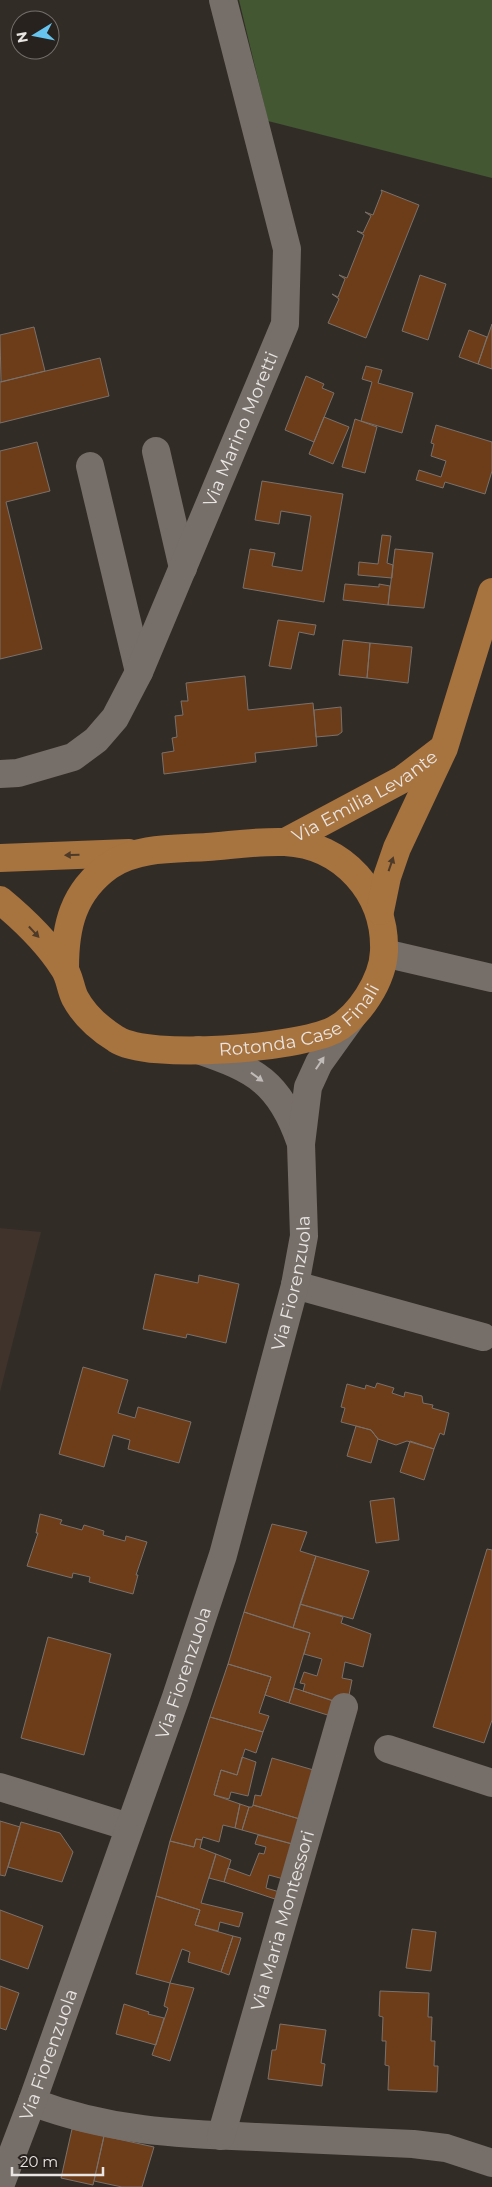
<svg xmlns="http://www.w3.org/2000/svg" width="492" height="2187" font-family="Montserrat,sans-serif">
	<rect width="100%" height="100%" fill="#322c27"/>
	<path fill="#3f332b" d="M0 1228 41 1232 0 1392Z"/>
	<path fill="#425732" d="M239 0H492V178L268 121Z"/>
	<path fill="#6d3d19" stroke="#79716c" d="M381 190 419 205 366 338 328 323 339 299 332 294 338 297 345 279 339 275 347 278 364 235 357 231 363 233 371 216 365 212 373 215 382 192Z
		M420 275 446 284 428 340 402 331Z
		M492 324V369L478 364Z
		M34 327 45 371 1 382 0 335Z
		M469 330 487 337 478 364 459 357Z
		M100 358 109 396 0 423V382Z
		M366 366 382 370 378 383 413 393 402 433 361 421 372 382 362 379Z
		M306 376 324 384 322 388 334 393 314 442 285 430Z
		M324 417 349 427 333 464 309 454Z
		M355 419 377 427 365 473 342 467Z
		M436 425 492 442V471L485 494 445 482 443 488 416 480 419 470 441 477 446 461 431 456 434 444 431 443Z
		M37 442 50 491 6 502 42 649 0 659V451Z
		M262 481 343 494 324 602 243 588 250 549 275 553 272 566 302 571 311 516 281 511 279 524 255 520Z
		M382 535 391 536 387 563 393 565 392 578 358 575 359 562 378 564Z
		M395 549 433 553 424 608 388 605Z
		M345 584 379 587V584L390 586 388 605 343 600Z
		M278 620 316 625 314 635 299 632 291 669 269 666Z
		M343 640 370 643 367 678 339 675Z
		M370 643 412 647 408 683 367 678Z
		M245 676 248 710 313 703 317 746 255 753 256 762 164 774 162 753 174 751 172 738 177 737 175 716 183 715 181 701H188L186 683Z
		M341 707 342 732 338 735 316 737 314 710Z
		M155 1274 198 1283 199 1275 239 1284 226 1343 187 1334 186 1338 143 1329Z
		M83 1367 128 1380 118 1413 135 1418 138 1407 191 1422 179 1463 128 1449 130 1440 113 1435 104 1467 59 1454Z
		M377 1383 394 1388 392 1393 404 1397 405 1392 422 1396 423 1403 433 1405 432 1408 449 1413 444 1435 440 1433 434 1449 407 1441 396 1445 378 1439 371 1430 341 1422 345 1408 341 1407 347 1384 365 1389 366 1385 375 1388Z
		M356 1426 371 1430 378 1439 371 1463 347 1456Z
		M410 1441 434 1449 424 1480 400 1472Z
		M394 1498 399 1540 376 1543 370 1501Z
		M40 1514 62 1520 60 1524 82 1530 84 1525 104 1531 103 1535 125 1541 126 1536 147 1542 136 1575H138L133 1594 89 1582 90 1577 73 1573 72 1578 27 1566 38 1533H36Z
		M272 1524 307 1532 300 1551 316 1556 293 1628 244 1612Z
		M487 1549 492 1550V1720L484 1743 433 1727Z
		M316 1556 369 1571 353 1619 300 1604Z
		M300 1604 343 1617 341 1623 371 1634 363 1667 345 1662 342 1678 352 1680 347 1705 303 1691 305 1684 300 1683 304 1672 317 1676 322 1659 304 1654 310 1633 293 1628Z
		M244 1612 310 1633 289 1703 265 1695 271 1677 228 1664Z
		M48 1637 111 1654 84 1755 21 1738Z
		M228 1664 271 1677 259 1713 269 1716 263 1732 210 1717Z
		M294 1688 339 1703 334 1717 289 1703Z
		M210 1717 263 1732 256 1753 245 1749 237 1775 221 1770 214 1795 240 1804 235 1828 223 1825 219 1842 203 1837 202 1840 196 1839 194 1847 170 1841Z
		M242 1757 256 1762 248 1796 231 1792 229 1799 214 1795 221 1770 237 1775Z
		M272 1758 317 1771 303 1820 253 1805 255 1795 261 1796Z
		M240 1804 249 1807 242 1830 235 1828Z
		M253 1805 303 1820 296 1845 242 1830 249 1807H252Z
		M0 1821 20 1827 5 1876 0 1875Z
		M21 1822 60 1833 73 1852 62 1882 8 1867Z
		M258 1835 296 1845 287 1880 269 1875 268 1879 266 1888 283 1893 281 1901 224 1882 228 1868 250 1876 259 1853 264 1854 266 1847 255 1844Z
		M196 1839 202 1840 200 1848 216 1854 201 1903 243 1913 239 1927 220 1922 218 1931 195 1925 200 1910 156 1896 170 1841 194 1847Z
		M216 1854 231 1860 224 1882 209 1878Z
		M156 1896 200 1910 195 1925 233 1936 221 1972 188 1962 190 1952 182 1949 170 1983 136 1974Z
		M0 1910 43 1926 28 1969 0 1959Z
		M412 1929 436 1932 431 1971 406 1968Z
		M233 1936 241 1938 229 1975 221 1972Z
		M170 1983 194 1988 170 2061 152 2055 168 2008 164 2006Z
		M0 1986 19 1993 6 2030 0 2028Z
		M380 1991 429 1993 428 2017H432L431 2041H435L434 2066H438L437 2092 388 2090 389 2066 385 2065 386 2041H382L383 2017 379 2016Z
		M124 2004 149 2012 148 2014 164 2018 156 2045 116 2034Z
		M280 2024 326 2030 321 2063 325 2064 322 2086 268 2079 272 2050H276Z
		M72 2129 104 2136 93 2185 61 2178Z
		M104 2136 154 2147 142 2187H122L94 2181Z"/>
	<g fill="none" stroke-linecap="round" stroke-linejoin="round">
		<g stroke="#766e69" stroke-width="28">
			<path d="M156 451 183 568"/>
			<path d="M90 466 139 672"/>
			<path id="s1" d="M0 774 18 773 73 757 96 740 115 718 139 672 285 324 287 249 223 0"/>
			<path d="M384 953 492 978"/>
			<path d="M198 1050C255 1069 280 1083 300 1141"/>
			<path d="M295 1285 483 1337"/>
			<path d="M388 1749 492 1783"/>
			<path d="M0 1787 129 1827"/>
			<path d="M32 2102C108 2131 177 2134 257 2137 309 2139 361 2142 413 2144L446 2148 492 2163"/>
			<path id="s2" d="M221 2136 344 1707"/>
			<path id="s3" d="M0 2186 32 2102 176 1697 223 1555 295 1285 304 1236 301 1144 308 1087 319 1063 352 1017"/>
		</g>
		<g stroke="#a7733f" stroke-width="28">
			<path id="s4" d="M285 842 403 779 441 750"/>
			<path d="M0 858 129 853"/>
			<path id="s5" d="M0 900C23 919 47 942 63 967 70 976 70 988 75 998 84 1015 100 1029 116 1039 149 1061 298 1048 334 1030 359 1017 383 980 384 951 386 893 343 845 285 842 260 841 233 845 207 847 176 849 136 847 109 866 73 892 65 926 65 968"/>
			<path d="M380 911 387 877 397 848 444 748 492 592"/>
		</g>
	</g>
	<defs><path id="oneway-solid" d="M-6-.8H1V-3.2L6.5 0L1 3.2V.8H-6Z" transform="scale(1.25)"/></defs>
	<g fill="#4e3a28">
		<use href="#oneway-solid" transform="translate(72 855) rotate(178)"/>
		<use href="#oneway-solid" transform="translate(391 864) rotate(-71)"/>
		<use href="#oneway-solid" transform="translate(34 932) rotate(47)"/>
	</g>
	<g fill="#c1bbb8">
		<use href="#oneway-solid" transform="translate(320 1063) rotate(-56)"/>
		<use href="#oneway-solid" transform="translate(257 1077) rotate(36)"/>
	</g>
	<g text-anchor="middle" stroke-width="4" stroke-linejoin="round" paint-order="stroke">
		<g font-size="18" fill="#e9e5e2" stroke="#28221e">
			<text dy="6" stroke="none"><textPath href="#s1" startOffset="448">Via Marino Moretti</textPath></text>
			<text dy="6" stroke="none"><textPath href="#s4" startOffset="92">Via Emilia Levante</textPath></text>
			<text dy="6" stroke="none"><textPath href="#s5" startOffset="378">Rotonda Case Finali</textPath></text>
			<text dy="6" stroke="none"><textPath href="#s3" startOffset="950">Via Fiorenzuola</textPath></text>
			<text dy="6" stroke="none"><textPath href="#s3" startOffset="545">Via Fiorenzuola</textPath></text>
			<text dy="6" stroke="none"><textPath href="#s2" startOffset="224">Via Maria Montessori</textPath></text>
			<text dy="6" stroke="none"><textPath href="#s3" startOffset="140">Via Fiorenzuola</textPath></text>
		</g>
	</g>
	<g transform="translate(35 35) rotate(260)"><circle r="24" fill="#28221e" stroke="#75706c"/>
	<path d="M0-4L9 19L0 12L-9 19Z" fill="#66c4ef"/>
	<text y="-8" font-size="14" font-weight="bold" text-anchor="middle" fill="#e9e5e2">N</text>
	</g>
	<path d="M12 2167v8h91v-8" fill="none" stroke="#e9e5e2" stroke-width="2.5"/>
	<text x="20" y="2167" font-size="15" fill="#e9e5e2" stroke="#28221e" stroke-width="4" paint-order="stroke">20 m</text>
</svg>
